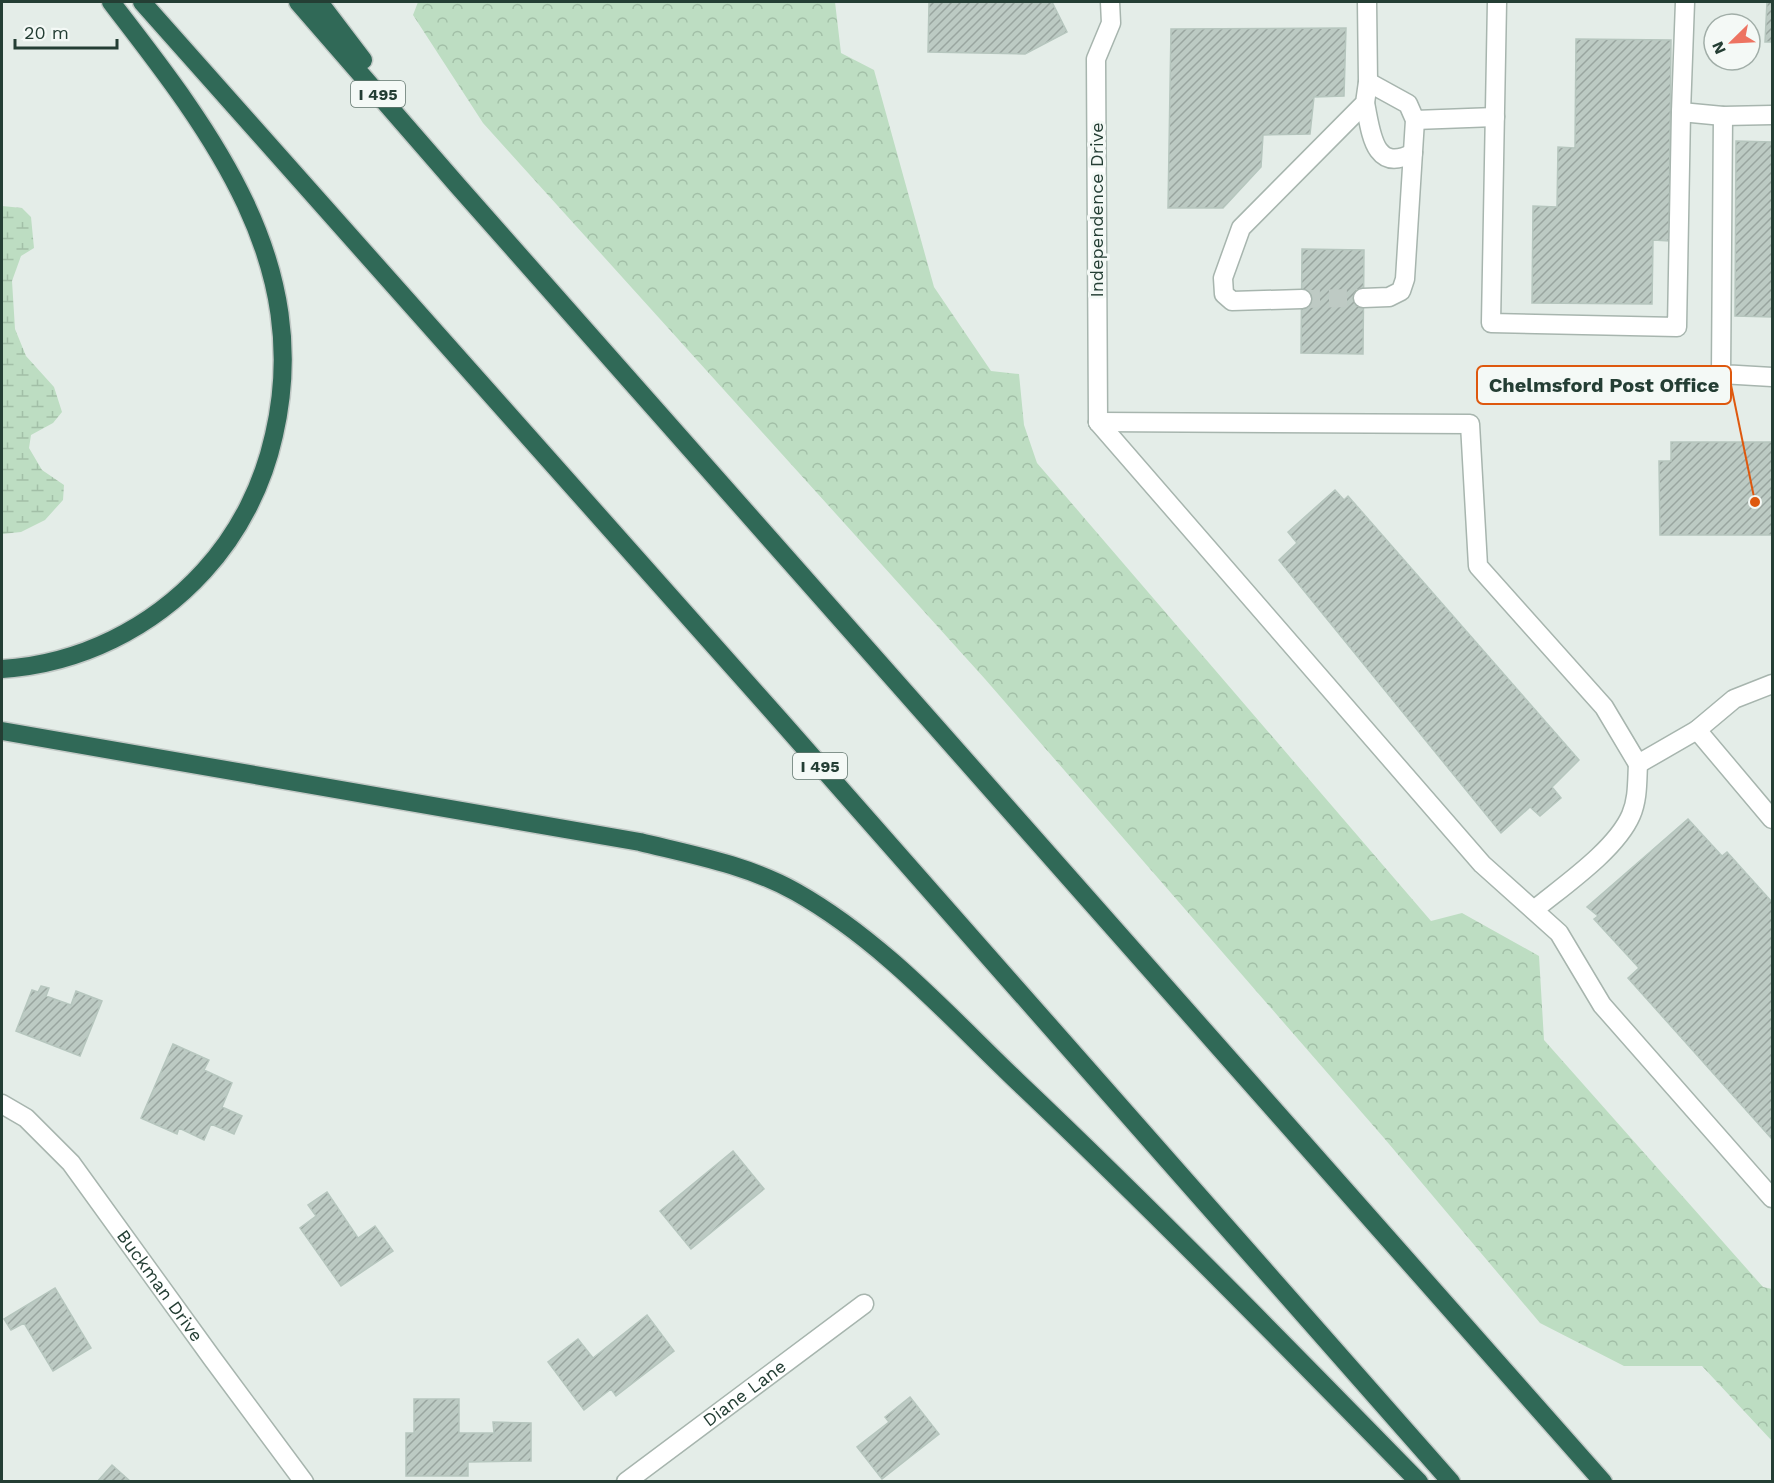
<svg xmlns="http://www.w3.org/2000/svg" width="1774" height="1483" font-family="'Work Sans',sans-serif">
	<defs>
		<pattern id="forest-crowns" width="20" height="18" patternUnits="userSpaceOnUse" patternTransform="scale(1.5)"><rect width="20" height="18" fill="#bdddc2"/><path d="M2 6a3 3 0 1 1 6 0M12 15a3 3 0 1 1 6 0" fill="none" stroke="#a2bfa7"/></pattern>
		<pattern id="wetland-marsh" width="20" height="14" patternUnits="userSpaceOnUse" patternTransform="scale(1.5)"><rect width="20" height="14" fill="#bdddc2"/><path d="M1 5h8M5 5V1M11 12h8M15 12V8" fill="none" stroke="#a2bfa7"/></pattern>
		<pattern id="building-hatch" width="6" height="6" patternUnits="userSpaceOnUse" patternTransform="scale(1.5)"><rect width="6" height="6" fill="#bccac3"/><path d="M-1 1l2-2M0 6l6-6M5 7l2-2" fill="none" stroke="#99a59f"/></pattern>
	</defs>
	<rect width="100%" height="100%" fill="#e4ede8"/>
	<path fill="url(#forest-crowns)" d="M418 2H835L841 53 874 70 934 287 991 371 1019 374 1024 425 1037 463 1431 921 1462 913 1539 956 1544 1040 1763 1287 1772 1289V1441L1702 1366H1624L1540 1323 1384 1138 985 679 483 123 413 15Z"/>
	<path fill="url(#wetland-marsh)" d="M2 206 22 208 31 217 34 248 21 256 12 281 15 329 26 356 54 387 62 412 53 423 31 435 29 448 42 470 64 485 63 500 45 520 21 532 2 534Z"/>
	<path fill="url(#building-hatch)" stroke="#b6c6be" stroke-width="1.5" d="M929 2H1052L1067 32 1025 54 928 52Z
		M1767 2H1772V42H1765Z
		M1346 28 1344 96 1314 97 1310 134 1263 135 1261 167 1223 208H1168L1171 29Z
		M1576 39 1671 40 1669 241 1653 240 1652 304 1532 303 1533 206 1557 207 1558 147 1575 148Z
		M1736 141 1772 142V317L1735 316Z
		M1302 249 1364 250 1363 354 1301 353Z
		M1671 442H1772V535H1660L1659 461H1671Z
		M1335 490 1344 500 1348 496 1579 760 1552 787 1561 798 1540 816 1530 807 1501 833 1279 560 1297 543 1288 532Z
		M1688 819 1722 856 1727 852 1772 902V1139L1628 978 1639 968 1594 919 1598 916 1587 907Z
		M41 986 49 988 46 996 71 1005 76 991 102 1001 80 1056 16 1031 32 990 38 992Z
		M173 1044 209 1060 204 1070 232 1083 222 1107 242 1116 234 1134 211 1124 204 1140 179 1128 177 1134 141 1118Z
		M733 1151 764 1189 691 1249 660 1211Z
		M327 1192 358 1238 375 1226 393 1251 341 1286 300 1228 316 1216 308 1205Z
		M55 1288 91 1348 53 1371 24 1323 11 1330 4 1319Z
		M647 1315 674 1351 616 1396 611 1389 584 1410 548 1362 578 1339 593 1358Z
		M910 1397 939 1434 882 1479 857 1447 889 1422 885 1417Z
		M414 1399H459V1433H494L493 1422 531 1423V1461L468 1462V1476H406V1433H414Z
		M112 1465 131 1482H97Z"/>
	<g fill="none" stroke-linecap="round" stroke-linejoin="round">
		<path stroke="#becac4" stroke-width="18" stroke-dasharray="18 9" stroke-linecap="butt" d="M1302 299 1363 298"/>
		<defs>
			<g id="minor">
				<path d="M1497 2 1491 323 1677 327 1681 112 1685 2"/>
				<path d="M1365 103C1371 131 1373 174 1413 153"/>
				<path d="M1681 112 1723 116 1772 115"/>
				<path d="M1723 116 1721 374 1772 377"/>
				<path d="M1415 120 1495 117"/>
				<path d="M1363 298 1389 297 1401 291 1405 279 1415 120 1408 104 1368 82"/>
				<path d="M1302 299 1232 301 1224 294 1223 278 1241 228 1365 103 1368 82 1367 2"/>
				<path d="M1098 422 1482 864 1559 933 1602 1005 1772 1198"/>
				<path d="M1098 422 1470 424 1478 566 1604 707 1638 764 1697 730 1734 699 1772 684"/>
				<path d="M1098 422 1096 59 1111 23 1110 2"/>
				<path d="M1697 730 1772 819"/>
				<path d="M1534 910C1563 886 1616 850 1631 815 1638 799 1637 781 1638 764"/>
				<path id="s1" d="M2 1104 26 1118 71 1163 212 1358 304 1482"/>
				<path id="s2" d="M626 1482 864 1304"/>
			</g>
			<path id="highway" d="M142 2 780 720 1451 1482
				M298 2 458 186 1603 1482
				M319 2 363 60
				M2 669C80 664 152 628 204 571 239 533 263 485 274 435 314 262 210 130 111 2
				M2 731 640 842C693 855 748 865 796 892 881 940 948 1015 1018 1082 1155 1212 1287 1347 1419 1482"/>
		</defs>
		<use href="#minor" stroke="#a7b5ae" stroke-width="21"/>
		<use href="#highway" stroke="#c2c9c6" stroke-width="21"/>
		<use href="#minor" stroke="#fff" stroke-width="18"/>
		<use href="#highway" stroke="#306957" stroke-width="18"/>
	</g>
	<g text-anchor="middle" stroke-width="6" stroke-linejoin="round" paint-order="stroke">
		<g fill="#f4f9f6" stroke="#62766e" stroke-width="1.5">
			<rect x="351" y="81" width="54" height="26" rx="4.5"/>
			<rect x="793" y="753" width="54" height="26" rx="4.5"/>
		</g>
		<g font-size="16" font-weight="bold" fill="#243e34">
			<text x="378" y="100">I 495</text>
			<text x="820" y="772">I 495</text>
		</g>
		<g font-size="18" fill="#243e34" stroke="#f4f9f6">
			<text transform="translate(1097 210) rotate(-90)" y="6">Independence Drive</text>
			<text dy="6" stroke="none"><textPath href="#s1" startOffset="243">Buckman Drive</textPath></text>
			<text dy="6" stroke="none"><textPath href="#s2" startOffset="148">Diane Lane</textPath></text>
		</g>
	</g>
	<path fill="none" stroke="#de580e" stroke-width="2" d="M1755 502L1731 385"/>
	<circle fill="#de580e" stroke="#f4f9f6" stroke-width="2" cx="1755" cy="502" r="6"/>
	<rect fill="#f4f9f6" stroke="#de580e" stroke-width="2" x="1477" y="366" width="254" height="38" rx="6"/>
	<g font-size="20" text-anchor="middle" font-weight="bold" fill="#243e34">
		<text x="1604" y="392">Chelmsford Post Office</text>
	</g>
	<rect width="1774" height="1483" fill="none" stroke="#243e34" stroke-width="6"/>
	<g transform="translate(1732 42) rotate(246)"><circle r="28" fill="#f4f9f6" stroke="#a1aea8" stroke-width="1.5"/>
	<path d="M0-4.5L10 22L0 15L-10 22Z" fill="#ed7361"/>
	<text y="-9" font-size="16" font-weight="bold" text-anchor="middle" fill="#243e34">N</text>
	</g>
	<path d="M15 39v9h102v-9" fill="none" stroke="#243e34" stroke-width="3"/>
	<text x="24" y="39" font-size="18" fill="#243e34" stroke="#f4f9f6" stroke-width="4.5" paint-order="stroke">20 m</text>
</svg>
